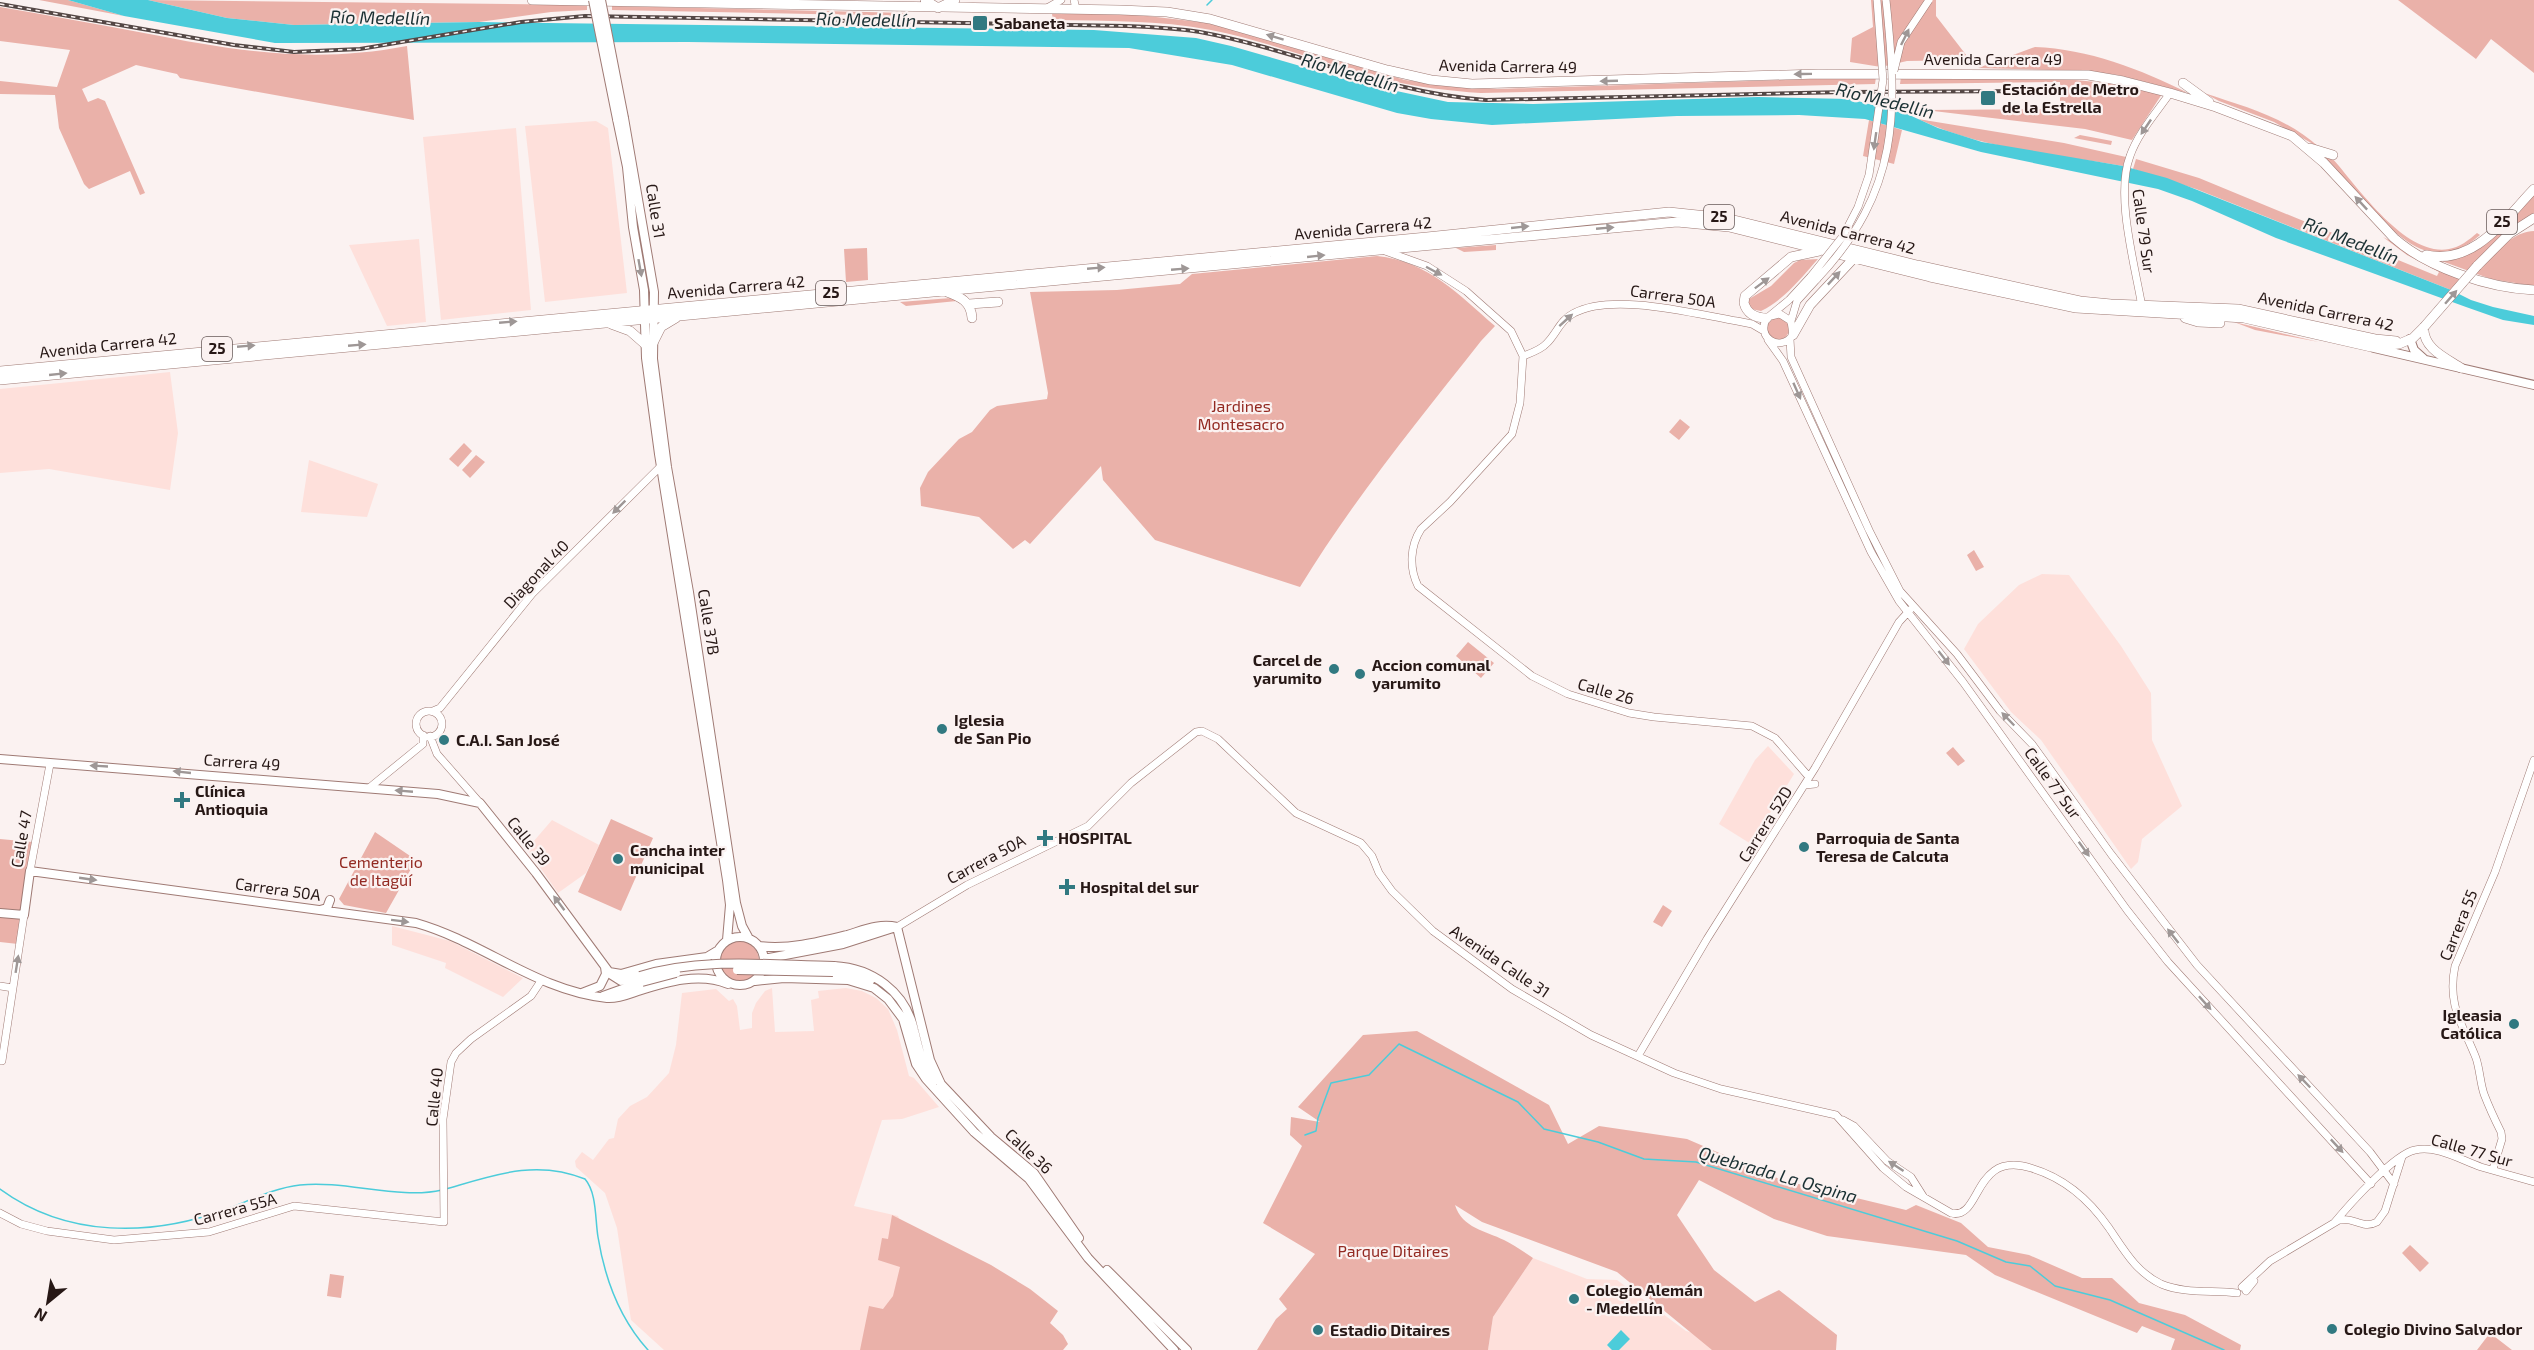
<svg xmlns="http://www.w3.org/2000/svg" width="2534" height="1350" font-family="'Exo 2',sans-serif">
	<rect width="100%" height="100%" fill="#fbf2f1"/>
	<path fill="#fee0db" d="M596 121 608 128 627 293 545 302 525 126Z
		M516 128 531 310 441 320 423 137Z
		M419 239 426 322 387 326 349 245Z
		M170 372 178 433 170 490 49 469 0 473V389Z
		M309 460 378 484 367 517 301 512Z
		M2042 574 2069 575 2121 646 2151 693 2152 740 2182 806 2142 839 2138 862 2131 869 2041 740 2011 712 1964 649 1978 624 2019 585Z
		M1768 746 1794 774 1751 844 1719 824 1755 760Z
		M552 820 599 845 586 873 558 893 527 849Z
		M392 926 450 941 523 978 503 997 445 968 446 963 392 945Z
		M772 988 775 1032 814 1031 811 1000 819 998 818 991 846 988 862 991 876 998 888 1009 897 1030 909 1076 914 1078 939 1107 902 1119 882 1120 854 1206 898 1216 952 1350H664L631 1320 617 1228 605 1193 576 1167 575 1161 582 1152 593 1160 609 1139 614 1138 618 1119 630 1106 647 1097 669 1073 676 1045 682 993 716 989 729 1001 733 999 737 1006 740 1030 752 1028V1013L756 1003 765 991Z
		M1533 1258 1587 1279 1617 1280 1686 1331 1752 1350H1488L1493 1317Z"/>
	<path fill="#eab1a9" d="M39 0H68L124 16Z
		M148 0 587 5V10L551 12 479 22 294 25 227 18Z
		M1871 0H1936V16L1970 60 1907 61 1881 67 1850 62 1852 38 1873 27Z
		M2398 0H2534V73L2491 39 2476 59Z
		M612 6 908 13V16L612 10Z
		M0 7C48 15 96 24 144 33 236 51 313 64 407 46L414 120 180 78 177 74 136 65 82 89 88 102 98 98 105 101 145 193 140 195 130 171 89 189 84 184 59 128 55 95 0 94V81L57 87 70 50 0 41Z
		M1052 14H1130L1208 23 1405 80 1458 87 1497 89 1876 77 1875 84 1481 93C1449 91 1418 87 1387 80 1328 65 1271 42 1211 30 1159 20 1106 21 1053 20Z
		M2035 47C2088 49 2140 69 2188 93L2118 75 2087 71 1978 68Z
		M1901 77 2054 78 2107 83 2162 94 2132 140 2085 129 1925 110 2060 109V82L1900 84Z
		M2204 93C2246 107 2286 117 2320 148L2274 122 2219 101Z
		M1918 119 2064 143 2126 157 2123 166C2054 154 1981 149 1918 119Z
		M1869 120 1902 130 1894 164 1863 156Z
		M2080 135 2112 141 2111 145 2074 138Z
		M2323 157 2332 158C2358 187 2405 257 2449 249 2460 247 2469 240 2477 233L2480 235C2434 275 2401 240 2368 205 2353 189 2338 173 2323 157Z
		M2136 159 2199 178 2437 276 2439 272 2407 255 2383 237 2462 277 2451 290 2196 189 2133 169Z
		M2534 195V215L2505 233 2474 263 2481 269C2496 253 2511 232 2534 231V286L2491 279 2436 259C2481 264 2506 224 2534 195Z
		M1496 245V250L1464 252 1456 248Z
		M867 248 868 280 846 282 844 249Z
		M1377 256C1428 261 1459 295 1495 326L1481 341C1418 421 1353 500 1300 587L1155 540 1103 480 1101 466 1030 544 1025 540 1013 549 979 517 921 506 920 488 928 472 959 439 972 432 990 410 997 406 1047 399 1048 393 1030 292 1117 290 1180 284 1192 274Z
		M1818 259C1801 278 1784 300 1761 311L1751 309 1748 304 1749 299 1771 286 1794 263 1800 260Z
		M951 298 957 301 906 306 900 302Z
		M1767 329a11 11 0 1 1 22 0a11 11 0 1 1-22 0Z
		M2234 322 2319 342 2255 330Z
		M1680 419 1690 427 1679 440 1669 432Z
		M464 443 472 451 458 467 449 459Z
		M476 455 485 462 470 478 462 470Z
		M1974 550 1984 567 1976 571 1967 555Z
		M1468 642 1494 663 1481 678 1456 656Z
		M1953 747 1965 761 1958 766 1946 753Z
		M611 819 653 838 621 911 578 892Z
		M375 832 416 860 386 913 344 905 339 899Z
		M0 839 32 842 18 944 0 942Z
		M1663 905 1672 911 1662 927 1653 922Z
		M719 961a20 20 0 1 1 40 0a20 20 0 1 1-40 0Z
		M1417 1031 1549 1105 1568 1144 1599 1126 1687 1139 1782 1180 1906 1210 1916 1205 1961 1223 1988 1247 2029 1255 2082 1278H2112L2139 1303 2185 1315 2241 1345 2240 1350H2171L2175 1339 2142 1326 2137 1333 1995 1275 1966 1255 1827 1236 1774 1219 1699 1180 1677 1215 1714 1270 1755 1302 1779 1290 1837 1335 1836 1350H1712L1617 1272 1482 1222 1455 1205C1462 1228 1486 1231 1504 1240 1514 1245 1524 1252 1533 1258L1493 1317 1488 1350H1257L1276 1319 1287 1309 1279 1299 1315 1254 1263 1223 1302 1146 1290 1135 1291 1117 1320 1122 1298 1107 1363 1035Z
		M892 1215 991 1265 1030 1289 1058 1311 1050 1323 1063 1335 1068 1344 1063 1350H860L869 1306 883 1309 893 1296 900 1267 878 1260 882 1238 888 1239Z
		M2410 1245 2429 1263 2420 1272 2402 1253Z
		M330 1274 344 1276 341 1298 327 1296Z
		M2490 1333 2512 1350H2477Z"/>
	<path fill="#4cccda" d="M68 0H148L227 18 294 25 479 22 1094 30 1196 38 1231 46 1359 83 1448 102 1533 104 1758 97 1850 99 1907 114 1938 128 1982 142 2123 166 2167 178 2451 290 2471 300 2493 307 2534 316V325L2503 320 2466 307 2276 238 2192 201 2158 189 1981 152 1865 119 1799 115 1677 116 1492 125 1431 119 1397 113 1232 65 1129 48 688 42 275 43 124 16Z
		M1621 1330 1630 1339 1619 1350H1612L1607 1345Z"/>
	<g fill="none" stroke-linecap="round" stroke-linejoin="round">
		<path stroke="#4cccda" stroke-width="1.5" d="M1207 5 1212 0
			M1305 1135 1316 1131 1318 1118 1331 1083 1369 1075 1399 1044 1518 1102 1544 1129 1598 1142 1644 1159 1696 1162 1957 1241 2006 1262 2030 1266 2055 1286 2110 1300 2224 1350
			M0 1189C67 1238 151 1237 227 1209 251 1200 274 1188 300 1185 345 1180 399 1200 442 1190
			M446 1189C494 1175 536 1159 585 1179 597 1193 595 1219 598 1237 605 1280 619 1318 648 1350"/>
		<defs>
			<path id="minor" d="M1074 0 1076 9
				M1047 8 1061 0
				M1385 251 1427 266 1466 291 1511 331 1523 356 1520 403 1512 434 1450 502 1421 529C1410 546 1409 568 1418 586L1532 676 1568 694 1629 713 1654 717 1752 726 1775 738 1809 777
				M2142 307C2135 265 2115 196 2130 156 2138 133 2156 113 2170 93
				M1771 316 1780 314 1791 321 1793 335C1780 353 1755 337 1767 318L1789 300 1812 275
				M1791 321 1797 301 1817 279
				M1790 339 1791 357 1869 530 1900 591 1957 654 2000 711 2032 744 2111 854 2197 965 2370 1152 2394 1184
				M1768 340 1783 361 1871 552 1899 601 1963 682 2127 910 2168 962 2371 1184
				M1523 356C1531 353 1541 350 1547 343 1557 333 1560 320 1574 313 1613 292 1695 314 1737 321L1752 324 1764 331
				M433 711 440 708 532 594 661 466
				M416 724a13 13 0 1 1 26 0a13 13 0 1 1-26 0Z
				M430 736 437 754 480 803
				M1805 785 1815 784
				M369 788 423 744V735
				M30 871 50 764
				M897 927 967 885 1088 826 1131 783 1196 732 1202 731 1218 739 1296 813 1361 843 1372 856 1379 873 1392 891 1433 931 1512 989 1591 1035 1674 1073 1721 1089 1836 1115 1883 1168 1906 1187 1951 1213C1982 1221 1972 1150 2031 1168 2065 1178 2089 1199 2109 1228 2124 1250 2136 1272 2161 1284 2185 1294 2212 1290 2237 1293
				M0 986 13 988
				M1638 1056 1707 939 1815 768 1899 622 1910 610
				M0 1061H2L24 915
				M1843 1120 1854 1126 1887 1161 1911 1177 1923 1196
				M2493 1169 2502 1139 2501 1132C2495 1120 2489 1107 2484 1094 2480 1082 2480 1070 2476 1058 2462 1023 2447 1005 2455 966L2495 872 2534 760
				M0 1213 21 1224 47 1231 114 1240 209 1232 294 1206 444 1222 443 1119 451 1062 456 1053 471 1039 531 996 541 981
				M2334 1223C2349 1205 2394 1154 2415 1150 2437 1145 2461 1160 2481 1167 2499 1172 2516 1177 2534 1182
				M2242 1287 2270 1261 2339 1220C2354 1216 2362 1230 2377 1222L2385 1211 2402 1157
				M2246 1291 2254 1281"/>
			<path id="major" d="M624 118 654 292 653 359 667 467 689 592 736 903 742 926 748 937
				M617 119 627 167 633 227 644 290 646 358 659 454 727 880 730 905 727 940
				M2410 339 2414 350 2424 359
				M2374 348 2534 385
				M0 759 438 794 480 803 536 873 609 972 621 974 656 964 707 957 717 951
				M320 910 327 908 330 900
				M0 913 24 915 30 871 416 923C483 942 537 991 607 998 618 999 629 994 638 991 667 982 699 972 728 984
				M897 927 930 1060 941 1084 991 1137 1034 1173 1079 1238
				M716 961a24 24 0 1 1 48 0a24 24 0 1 1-48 0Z
				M759 946C788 950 819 942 847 935 864 930 879 923 897 927
				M764 959 843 944 896 927
				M834 966C872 968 905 991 914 1030 919 1049 921 1066 936 1080
				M833 972 857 975 870 981
				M610 974 621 981 640 976
				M755 981 784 978 848 980 874 988 888 999 903 1019 916 1064 926 1079 974 1132 1029 1179 1088 1258 1174 1350
				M582 993 600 986 606 974 605 967
				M603 996 642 982
				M1107 1270 1187 1350"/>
			<path id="highway" d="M532 0 1120 10 1167 12 1210 19 1387 70 1431 80 1472 84 1818 74 2088 75 2123 81 2170 93 2216 107 2292 136 2324 163 2394 238C2428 268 2489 288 2534 290
				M925 0 938 8 955 0
				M2183 83 2209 102
				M2310 148 2333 155
				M2426 255C2474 266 2505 219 2534 189
				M2477 266 2509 234 2534 218
				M947 292C961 297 971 302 972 318
				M969 304 998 302
				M1767 318C1756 318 1747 314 1744 303L1745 296 1791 257 1819 251
				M2185 318 2198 322 2220 323
				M611 324 630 331 646 345
				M2424 327C2422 348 2446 358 2461 368
				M1793 335 1810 305 1854 258
				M652 345 661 327 676 318
				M0 371 1427 237 1669 212 1726 218 1917 265 2080 301 2111 304 2238 309 2375 339 2396 341
				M0 380 1677 222 1729 227 1930 277 2076 308 2244 318 2371 347 2399 344 2413 338 2424 327"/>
		</defs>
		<use href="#minor" stroke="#9f7a74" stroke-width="8"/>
		<use href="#major" stroke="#9f7a74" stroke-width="10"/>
		<use href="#highway" stroke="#9f7a74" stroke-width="10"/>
		<use href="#minor" stroke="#fff" stroke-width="7"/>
		<use href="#major" stroke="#fff" stroke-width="8"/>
		<use href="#highway" stroke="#fff" stroke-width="9"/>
		<defs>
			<path id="rail" d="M0 4 234 45 294 52 360 49 521 22 585 16 1126 26C1151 27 1175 28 1200 32 1297 50 1386 93 1486 100L1845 92 2055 91"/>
		</defs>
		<use href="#rail" stroke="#544745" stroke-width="4"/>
		<use href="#rail" stroke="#fbf2f1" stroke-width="1.5" stroke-dasharray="4.5" stroke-linecap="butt"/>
		<defs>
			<path id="minor-bridge" d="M1894 71 1901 42 1929 0
				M1812 275 1843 236 1858 207 1869 175 1883 80 1877 0
				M1817 279C1900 191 1898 113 1886 0"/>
			<path id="major-bridge" d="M593 0 617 119
				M601 0 624 118
				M737 970 833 972
				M640 976C702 957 770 965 834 966
				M642 982 676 973"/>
			<path id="highway-bridge" d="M2424 327 2477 266"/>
		</defs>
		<use href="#minor-bridge" stroke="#9f7a74" stroke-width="8" stroke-linecap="butt"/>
		<use href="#major-bridge" stroke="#9f7a74" stroke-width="10" stroke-linecap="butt"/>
		<use href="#highway-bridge" stroke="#9f7a74" stroke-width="10" stroke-linecap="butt"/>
		<use href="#minor-bridge" stroke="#fff" stroke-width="7"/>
		<use href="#major-bridge" stroke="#fff" stroke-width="8"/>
		<use href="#highway-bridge" stroke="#fff" stroke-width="9"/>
	</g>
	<defs><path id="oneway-solid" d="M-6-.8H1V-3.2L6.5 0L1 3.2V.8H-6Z" transform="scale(1.5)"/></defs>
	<g fill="#9e9796">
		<use href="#oneway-solid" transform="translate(1275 37) rotate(-163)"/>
		<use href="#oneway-solid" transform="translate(1905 37) rotate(-64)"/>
		<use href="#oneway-solid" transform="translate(1803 74) rotate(179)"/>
		<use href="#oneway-solid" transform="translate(1609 81) rotate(178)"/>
		<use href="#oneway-solid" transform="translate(2146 127) rotate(124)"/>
		<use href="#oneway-solid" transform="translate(1875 141) rotate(98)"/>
		<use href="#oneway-solid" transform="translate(2361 203) rotate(-133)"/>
		<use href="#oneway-solid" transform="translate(1520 227) rotate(-6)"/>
		<use href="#oneway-solid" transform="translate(1605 228) rotate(-5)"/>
		<use href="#oneway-solid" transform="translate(1316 256) rotate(-6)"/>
		<use href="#oneway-solid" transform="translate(640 268) rotate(80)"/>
		<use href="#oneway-solid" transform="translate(1096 268) rotate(-5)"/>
		<use href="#oneway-solid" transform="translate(1180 269) rotate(-5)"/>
		<use href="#oneway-solid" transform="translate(1434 271) rotate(28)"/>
		<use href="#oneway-solid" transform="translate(1834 278) rotate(-47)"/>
		<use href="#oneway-solid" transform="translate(1762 283) rotate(-37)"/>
		<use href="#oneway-solid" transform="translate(2451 297) rotate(-49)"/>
		<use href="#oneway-solid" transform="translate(1566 320) rotate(-42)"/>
		<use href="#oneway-solid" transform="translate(508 322) rotate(-5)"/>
		<use href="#oneway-solid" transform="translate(357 345) rotate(-5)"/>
		<use href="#oneway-solid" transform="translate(246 346) rotate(-5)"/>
		<use href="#oneway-solid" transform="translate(58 374) rotate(-6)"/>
		<use href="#oneway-solid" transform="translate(1797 391) rotate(66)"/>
		<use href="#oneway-solid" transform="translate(619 507) rotate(135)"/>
		<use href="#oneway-solid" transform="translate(1944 658) rotate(52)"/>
		<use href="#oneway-solid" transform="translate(2008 719) rotate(-134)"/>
		<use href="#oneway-solid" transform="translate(99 766) rotate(-177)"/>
		<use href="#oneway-solid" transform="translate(182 772) rotate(-174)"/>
		<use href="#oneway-solid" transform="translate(404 791) rotate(-175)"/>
		<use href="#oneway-solid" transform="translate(2084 849) rotate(54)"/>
		<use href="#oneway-solid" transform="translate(88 879) rotate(8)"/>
		<use href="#oneway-solid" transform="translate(559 903) rotate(-127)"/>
		<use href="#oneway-solid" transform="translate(400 921) rotate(7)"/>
		<use href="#oneway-solid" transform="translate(2173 936) rotate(-128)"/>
		<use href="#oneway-solid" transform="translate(17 964) rotate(-81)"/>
		<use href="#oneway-solid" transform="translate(2205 1003) rotate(48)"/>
		<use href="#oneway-solid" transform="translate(2304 1081) rotate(-134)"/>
		<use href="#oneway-solid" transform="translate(2337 1146) rotate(47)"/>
		<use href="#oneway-solid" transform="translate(1896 1166) rotate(-147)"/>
	</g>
	<g fill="#317981" stroke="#fbf2f1" stroke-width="2">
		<rect x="972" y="15" width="16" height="16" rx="3"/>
		<rect x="1980" y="90" width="16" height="16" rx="3"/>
		<circle cx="1334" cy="669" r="6"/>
		<circle cx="1360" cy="674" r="6"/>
		<circle cx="942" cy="729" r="6"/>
		<circle cx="444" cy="740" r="6"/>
		<path d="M179 791h6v6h6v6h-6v6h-6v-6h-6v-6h6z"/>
		<path d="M1042 829h6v6h6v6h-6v6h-6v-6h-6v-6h6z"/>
		<circle cx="1804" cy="847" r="6"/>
		<circle cx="618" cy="859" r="6"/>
		<path d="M1064 878h6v6h6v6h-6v6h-6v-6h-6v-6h6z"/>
		<circle cx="2514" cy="1024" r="6"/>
		<circle cx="1574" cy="1299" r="6"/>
		<circle cx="2332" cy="1329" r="6"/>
		<circle cx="1318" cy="1330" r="6"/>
	</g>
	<g text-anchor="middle" stroke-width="4.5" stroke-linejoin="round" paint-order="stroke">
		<g fill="#fbf2f1" stroke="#675958" stroke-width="1.5">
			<rect x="1704" y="205" width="30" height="24" rx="4.5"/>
			<rect x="2487" y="210" width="30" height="24" rx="4.5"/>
			<rect x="816" y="281" width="30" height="24" rx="4.5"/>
			<rect x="202" y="337" width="30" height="24" rx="4.5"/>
		</g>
		<g font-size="15" font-weight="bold" fill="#271816">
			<text x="1719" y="222">25</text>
			<text x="2502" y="227">25</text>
			<text x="831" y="298">25</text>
			<text x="217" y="354">25</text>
		</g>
		<g font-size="16" font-weight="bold" fill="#271816" stroke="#fbf2f1" text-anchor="start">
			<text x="994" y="29">Sabaneta</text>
			<text x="2002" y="95">Estación de Metro<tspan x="2002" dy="18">de la Estrella</tspan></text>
			<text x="1322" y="666" text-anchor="end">Carcel de<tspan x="1322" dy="18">yarumito</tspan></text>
			<text x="1372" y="671">Accion comunal<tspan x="1372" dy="18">yarumito</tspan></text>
			<text x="954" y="726">Iglesia<tspan x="954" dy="18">de San Pio</tspan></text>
			<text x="456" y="746">C.A.I. San José</text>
			<text x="195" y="797">Clínica<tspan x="195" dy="18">Antioquia</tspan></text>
			<text x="1058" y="844">HOSPITAL</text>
			<text x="1816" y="844">Parroquia de Santa<tspan x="1816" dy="18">Teresa de Calcuta</tspan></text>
			<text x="630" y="856">Cancha inter<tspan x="630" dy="18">municipal</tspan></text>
			<text x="1080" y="893">Hospital del sur</text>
			<text x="2502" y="1021" text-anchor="end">Igleasia<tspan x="2502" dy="18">Católica</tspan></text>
			<text x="1586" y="1296">Colegio Alemán<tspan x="1586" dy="18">- Medellín</tspan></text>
			<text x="2344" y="1335">Colegio Divino Salvador</text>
			<text x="1330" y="1336">Estadio Ditaires</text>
		</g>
		<g font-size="16" fill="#271816" stroke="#fbf2f1">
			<text x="1993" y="65">Avenida Carrera 49</text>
			<text transform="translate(1508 66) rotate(1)" y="6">Avenida Carrera 49</text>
			<text transform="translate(656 211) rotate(81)" y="6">Calle 31</text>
			<text transform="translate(1363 228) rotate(-5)" y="6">Avenida Carrera 42</text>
			<text transform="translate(2144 231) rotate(82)" y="6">Calle 79 Sur</text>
			<text transform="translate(1848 232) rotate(14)" y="6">Avenida Carrera 42</text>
			<text transform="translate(736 287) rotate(-5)" y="6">Avenida Carrera 42</text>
			<text transform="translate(1673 296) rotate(8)" y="6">Carrera 50A</text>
			<text transform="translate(2326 311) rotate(12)" y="6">Avenida Carrera 42</text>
			<text transform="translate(108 345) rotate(-6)" y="6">Avenida Carrera 42</text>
			<text transform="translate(536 574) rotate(-47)" y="6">Diagonal 40</text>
			<text transform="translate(709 622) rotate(81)" y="6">Calle 37B</text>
			<text transform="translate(1606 691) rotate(16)" y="6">Calle 26</text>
			<text transform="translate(242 762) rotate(4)" y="6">Carrera 49</text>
			<text transform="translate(2053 783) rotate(54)" y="6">Calle 77 Sur</text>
			<text transform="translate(1765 824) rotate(-58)" y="6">Carrera 52D</text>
			<text transform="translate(21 839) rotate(-80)" y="6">Calle 47</text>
			<text transform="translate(529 841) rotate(51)" y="6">Calle 39</text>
			<text transform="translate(986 859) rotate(-28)" y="6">Carrera 50A</text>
			<text transform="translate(278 889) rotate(8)" y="6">Carrera 50A</text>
			<text transform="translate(2458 925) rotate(-68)" y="6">Carrera 55</text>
			<text transform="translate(1500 961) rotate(34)" y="6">Avenida Calle 31</text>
			<text transform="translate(434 1097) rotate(-84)" y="6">Calle 40</text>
			<text transform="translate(2472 1150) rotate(16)" y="6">Calle 77 Sur</text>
			<text transform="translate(1029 1151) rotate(43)" y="6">Calle 36</text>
			<text transform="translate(235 1209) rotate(-15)" y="6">Carrera 55A</text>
		</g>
		<g font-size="16" fill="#932a22" stroke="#fbf2f1">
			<text x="1241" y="412">Jardines<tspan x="1241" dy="18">Montesacro</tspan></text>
			<text x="381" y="868">Cementerio<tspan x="381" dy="18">de Itagüí</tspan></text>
			<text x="1393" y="1257">Parque Ditaires</text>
		</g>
		<g font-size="18" font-style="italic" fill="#1a3033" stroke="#fbf2f1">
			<text transform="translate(380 18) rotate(1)" y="6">Río Medellín</text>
			<text transform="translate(866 20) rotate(1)" y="6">Río Medellín</text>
			<text transform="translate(1350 73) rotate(16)" y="6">Río Medellín</text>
			<text transform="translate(1885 101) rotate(14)" y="6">Río Medellín</text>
			<text transform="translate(2351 241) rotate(21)" y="6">Río Medellín</text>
			<text transform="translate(1778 1175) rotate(16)" y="6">Quebrada La Ospina</text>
		</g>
	</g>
	<g transform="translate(48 1302) rotate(210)" stroke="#fbf2f1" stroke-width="4.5" paint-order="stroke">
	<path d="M0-4.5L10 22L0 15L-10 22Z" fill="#271816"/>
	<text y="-9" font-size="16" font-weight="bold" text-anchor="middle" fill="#271816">N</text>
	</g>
</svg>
